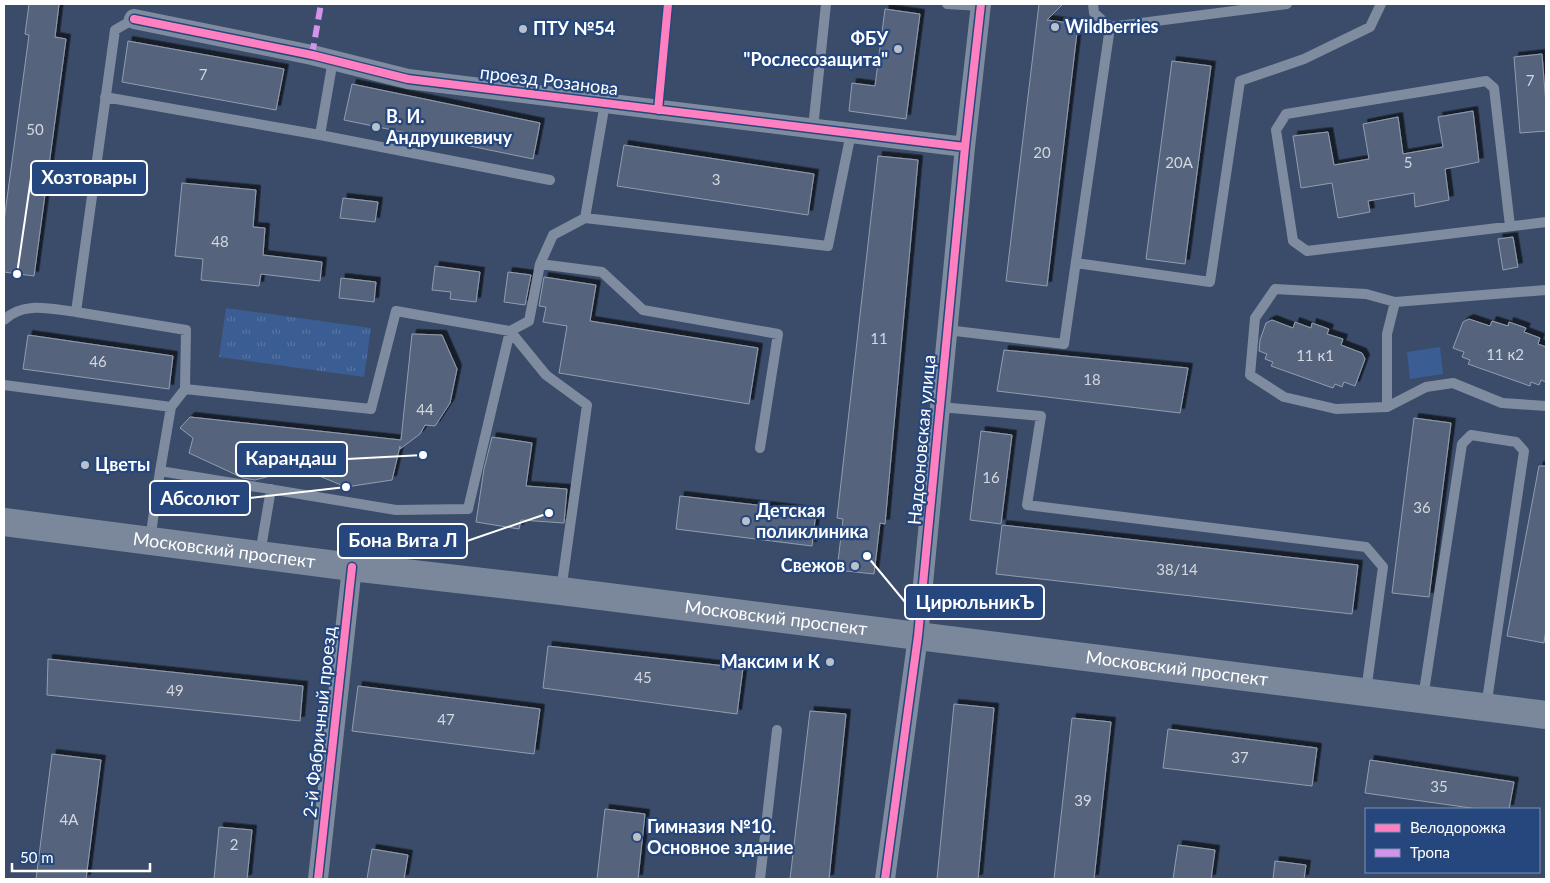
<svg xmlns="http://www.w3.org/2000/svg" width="1550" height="883" font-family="Lato,sans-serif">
	<defs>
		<pattern id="park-tufts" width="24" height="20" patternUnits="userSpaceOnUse" patternTransform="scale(1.25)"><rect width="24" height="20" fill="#3a5d93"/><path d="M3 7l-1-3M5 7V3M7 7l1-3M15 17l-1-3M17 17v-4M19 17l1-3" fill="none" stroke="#5875a3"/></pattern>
		<filter id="shadow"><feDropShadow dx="4.5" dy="-4.5" stdDeviation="0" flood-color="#0009"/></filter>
	</defs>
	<rect width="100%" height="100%" fill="#3a4c69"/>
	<path fill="#3a5d93" d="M1440 347 1443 374 1410 379 1407 352Z"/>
	<path fill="url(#park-tufts)" d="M226 308 371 328 364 377 219 357Z"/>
	<path fill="#55637b" stroke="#929daf" filter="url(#shadow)" d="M29 4H59L55 37 66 39 34 276 4 272V221L29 35 25 34Z
		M1039 4H1063L1047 20 1078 24 1047 286 1006 281Z
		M885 9 920 14 906 119 849 111 852 83 875 86Z
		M128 41 284 69 276 110 122 82Z
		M1542 54 1546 105V131L1520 133 1514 57Z
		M1172 61 1211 66 1185 264 1146 259Z
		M352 84 540 123 533 159 344 120Z
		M1473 111 1479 162 1445 169 1449 200 1415 207 1414 193 1368 201 1370 212 1338 218 1332 183 1301 188 1293 136 1328 132 1334 165 1369 159 1363 124 1398 117 1403 154 1443 147 1438 117Z
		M624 145 814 174 808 215 617 186Z
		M878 156 918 160 885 524 880 523 874 574 837 570 843 519 837 518Z
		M182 183 256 190 253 227 265 228 263 255 322 262 320 281 261 274 259 286 201 280 203 259 175 256Z
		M343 198 378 202 375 222 340 218Z
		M1513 237 1518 267 1503 270 1498 239Z
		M435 266 480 272 476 302 450 299 451 292 432 290Z
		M508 272 531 275 525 305 504 302Z
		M544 277 596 285 590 321 758 348 749 404 559 373 567 326 543 322 546 307 539 306Z
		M341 278 376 282 374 302 339 298Z
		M1469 319 1490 326 1492 321 1508 326 1509 322 1526 328 1524 332 1540 338 1538 344 1546 347V382L1541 380 1539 385 1531 382 1530 386 1468 364 1470 360 1462 357 1464 352 1453 348 1463 322Z
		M1272 320 1293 328 1295 322 1311 328 1312 323 1329 329 1327 334 1343 339 1341 345 1362 353 1365 359 1355 386 1344 382 1342 387 1335 384 1333 388 1271 366 1273 362 1265 359 1267 354 1259 351 1260 340 1266 323Z
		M412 334 442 335 457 369 450 403 435 426 425 425 420 434 400 449V446L392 480 346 487 300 468 255 480 243 478 189 453 193 438 180 428 190 417 401 440Z
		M28 335 173 356 169 389 23 369Z
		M1004 350 1188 368 1180 413 997 391Z
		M1414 418 1451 423 1429 597 1392 593Z
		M981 431 1012 435 1001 524 970 520Z
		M492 437 532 443 526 486 567 489 564 523 521 520 519 529 476 522 484 469Z
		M1539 466H1546V629L1544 643 1507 636Z
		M680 496 816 512 812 546 676 529Z
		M1002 525 1358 565 1352 614 996 574Z
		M548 646 743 668 737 714 543 688Z
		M48 659 303 686 300 721 47 695Z
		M358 686 540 709 534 754 352 731Z
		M954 704 994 708 978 879H937Z
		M810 711 846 714 829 879H790Z
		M1072 718 1111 722 1094 879H1054Z
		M1168 729 1317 748 1312 786 1163 768Z
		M52 754 101 760 86 879H36Z
		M1370 760 1514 782 1509 809H1478L1365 793Z
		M605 809 645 814 638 879H597Z
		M219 827 252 830 247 879H214Z
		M1178 845 1215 850 1211 879H1173Z
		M372 849 408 855 404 879H367Z
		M1275 861 1306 865 1304 879H1273Z"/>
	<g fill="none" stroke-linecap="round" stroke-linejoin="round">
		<path stroke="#7f8ca0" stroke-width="10" d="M947 4 981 6
			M1110 27 1287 4
			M333 60 320 135 550 180
			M105 97 320 135
			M605 103 585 218 828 246 851 133
			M658 110 668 4
			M813 128 826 4
			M1510 226 1494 88 1486 81 1286 114 1276 130 1293 241 1307 251 1546 222
			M1076 263 1210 282 1240 81 1304 59 1370 27 1381 4
			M540 264 602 272 643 310 778 334 760 448
			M1546 290 1395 302 1366 294 1275 289 1255 318 1250 375 1284 397 1336 409 1387 407 1426 387 1453 383 1502 403 1546 406
			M76 312 186 330 185 389
			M4 320C23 301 51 309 76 312L115 30 134 19
			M947 330 1064 344 1110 27 1094 13 1093 4
			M4 385 171 407 160 471 396 510 468 509 510 331 529 321 540 264 553 235 585 218
			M171 407 185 389 371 409 396 311 510 331 546 375 587 405 561 591
			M940 407 1041 416 1027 505 1366 547 1383 567 1366 691
			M1387 407V334L1395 302
			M150 540 160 471
			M260 554 271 489
			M1423 698 1462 444 1471 435 1516 442 1524 451 1486 707
			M760 879 777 730"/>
		<path stroke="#7f8ca0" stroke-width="20" d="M134 19 312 55 408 79 965 147
			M318 879 352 567
			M885 879 918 636 965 147 981 4"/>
		<path stroke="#7b889b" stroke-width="28" id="s1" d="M4 522 352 567 561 591 1546 715"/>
		<path stroke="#d193ec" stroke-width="6" stroke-dasharray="12 6" stroke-linecap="butt" d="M312 55 321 4"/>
		<defs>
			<path id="cycleway" d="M134 19 312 55 408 79 965 147
				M658 110 668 4
				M318 879 352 567
				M885 879 918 636 965 147 981 4"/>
		</defs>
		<use href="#cycleway" stroke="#26477d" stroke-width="11"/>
		<use href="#cycleway" stroke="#ff80c0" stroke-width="8"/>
	</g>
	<g fill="#bac0ca" stroke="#26477d" stroke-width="2">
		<circle cx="1055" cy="27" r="5"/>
		<circle cx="523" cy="29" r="5"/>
		<circle cx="898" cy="49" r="5"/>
		<circle cx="376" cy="127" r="5"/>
		<circle cx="85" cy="465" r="5"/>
		<circle cx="746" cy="521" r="5"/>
		<circle cx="855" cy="566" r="5"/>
		<circle cx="830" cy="662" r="5"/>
		<circle cx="637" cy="837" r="5"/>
	</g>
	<g text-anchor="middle" stroke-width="4.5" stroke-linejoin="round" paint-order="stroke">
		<g font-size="15" fill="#d4d8de">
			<text x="203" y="80">7</text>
			<text x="1530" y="86">7</text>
			<text x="35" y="135">50</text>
			<text x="1042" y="158">20</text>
			<text x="1179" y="168">20А</text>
			<text x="1408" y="168">5</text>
			<text x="716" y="185">3</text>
			<text x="220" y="247">48</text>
			<text x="879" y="344">11</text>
			<text x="1505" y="360">11 к2</text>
			<text x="1315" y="361">11 к1</text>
			<text x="98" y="367">46</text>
			<text x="1092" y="385">18</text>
			<text x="425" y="415">44</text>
			<text x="991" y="483">16</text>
			<text x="1422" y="513">36</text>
			<text x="1177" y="575">38/14</text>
			<text x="643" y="683">45</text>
			<text x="175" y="696">49</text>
			<text x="446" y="725">47</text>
			<text x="1240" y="763">37</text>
			<text x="1439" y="792">35</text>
			<text x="1083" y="806">39</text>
			<text x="69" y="825">4А</text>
			<text x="234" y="850">2</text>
		</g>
		<g font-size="18" font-weight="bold" fill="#fff" stroke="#26477d" text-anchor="start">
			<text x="1065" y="33">Wildberries</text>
			<text x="533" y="35">ПТУ №54</text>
			<text x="888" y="45" text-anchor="end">ФБУ<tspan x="888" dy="21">"Рослесозащита"</tspan></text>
			<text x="386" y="123">В. И.<tspan x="386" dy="21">Андрушкевичу</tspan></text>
			<text x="95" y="471">Цветы</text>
			<text x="756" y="517">Детская<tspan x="756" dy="21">поликлиника</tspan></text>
			<text x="845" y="572" text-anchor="end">Свежов</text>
			<text x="820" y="668" text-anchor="end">Максим и К</text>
			<text x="647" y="833">Гимназия №10.<tspan x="647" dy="21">Основное здание</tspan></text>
		</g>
		<g font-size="18" fill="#fff" stroke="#26477d">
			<text transform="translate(549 81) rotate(7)" y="6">проезд Розанова</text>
			<text transform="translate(922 440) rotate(-85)" y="6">Надсоновская улица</text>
			<text dy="6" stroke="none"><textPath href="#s1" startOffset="222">Московский проспект</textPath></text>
			<text dy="6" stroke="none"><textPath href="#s1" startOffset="778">Московский проспект</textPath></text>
			<text dy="6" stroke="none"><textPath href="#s1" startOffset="1182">Московский проспект</textPath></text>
			<text transform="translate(320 722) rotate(-84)" y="6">2-й Фабричный проезд</text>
		</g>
	</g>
	<path fill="none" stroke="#fff" stroke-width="2" d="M17 274L31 178M423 455L347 459M346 487L250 498M549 513L467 541M867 556L905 602"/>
	<g fill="#fff" stroke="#26477d" stroke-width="2">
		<circle cx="17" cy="274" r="5"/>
		<circle cx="423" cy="455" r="5"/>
		<circle cx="346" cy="487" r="5"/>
		<circle cx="549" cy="513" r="5"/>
		<circle cx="867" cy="556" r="5"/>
	</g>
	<g fill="#26477d" stroke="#fff" stroke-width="2">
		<rect x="31" y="161" width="116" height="34" rx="5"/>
		<rect x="236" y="442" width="111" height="34" rx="5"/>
		<rect x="150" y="481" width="100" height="34" rx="5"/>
		<rect x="338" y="524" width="129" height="34" rx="5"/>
		<rect x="905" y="585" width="139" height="34" rx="5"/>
	</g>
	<g font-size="19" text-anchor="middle" font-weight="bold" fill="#fff">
		<text x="89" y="184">Хозтовары</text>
		<text x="291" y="465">Карандаш</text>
		<text x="200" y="505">Абсолют</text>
		<text x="403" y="547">Бона Вита Л</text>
		<text x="975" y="609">ЦирюльникЪ</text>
	</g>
	<rect width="1550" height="883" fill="none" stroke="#ffffff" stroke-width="10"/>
	<rect x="1365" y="808" width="175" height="65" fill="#26477d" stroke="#7d91b1"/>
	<rect x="1375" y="824" width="25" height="8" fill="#ff80c0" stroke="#7d91b1"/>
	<text x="1410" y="833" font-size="15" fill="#ffffff">Велодорожка</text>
	<rect x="1375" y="849" width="25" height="8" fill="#d193ec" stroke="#7d91b1"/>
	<text x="1410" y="858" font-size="15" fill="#ffffff">Тропа</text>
	<path d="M12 863v8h138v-8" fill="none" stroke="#ffffff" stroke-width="2.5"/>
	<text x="20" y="863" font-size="15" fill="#ffffff" stroke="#26477d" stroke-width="4" paint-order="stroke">50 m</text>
</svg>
